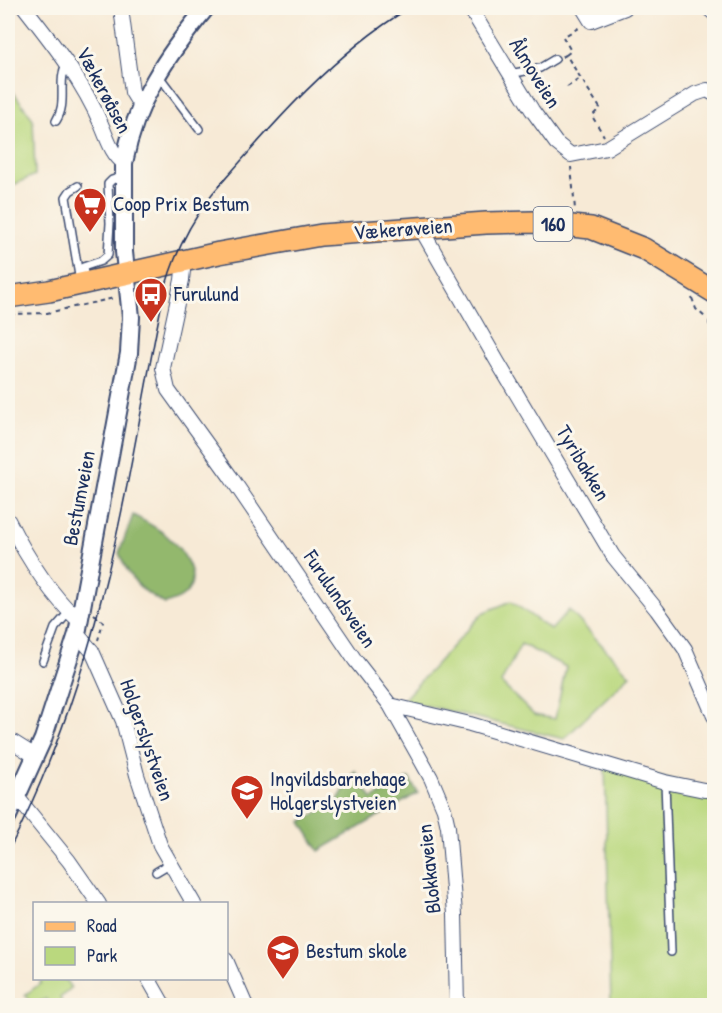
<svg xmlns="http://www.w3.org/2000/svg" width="722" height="1013" font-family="'Patrick Hand',sans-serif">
	<rect width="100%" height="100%" fill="#fbf7ec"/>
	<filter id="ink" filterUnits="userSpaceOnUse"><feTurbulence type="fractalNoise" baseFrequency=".0167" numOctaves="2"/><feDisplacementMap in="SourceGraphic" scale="12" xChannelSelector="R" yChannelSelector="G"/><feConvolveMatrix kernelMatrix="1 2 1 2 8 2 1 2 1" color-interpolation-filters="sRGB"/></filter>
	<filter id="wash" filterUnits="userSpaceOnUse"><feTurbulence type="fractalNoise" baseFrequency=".008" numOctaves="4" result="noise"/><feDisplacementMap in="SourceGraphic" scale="24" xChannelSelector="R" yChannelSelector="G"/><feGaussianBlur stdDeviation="1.35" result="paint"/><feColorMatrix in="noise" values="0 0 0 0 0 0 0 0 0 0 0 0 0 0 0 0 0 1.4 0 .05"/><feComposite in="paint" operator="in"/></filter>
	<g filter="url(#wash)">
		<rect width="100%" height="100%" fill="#f7ead6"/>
		<path fill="#bad87e" stroke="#6a846e" stroke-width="1.5" fill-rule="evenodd" d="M8 85 33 119 35 175 13 185 8 175Z
			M511 601 551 630 569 610 630 675 564 739 403 700 483 613ZM521 644 566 667 555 719 534 715 501 683Z
			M605 765 714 790V1005H611Z
			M40 979H65L71 988 60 998 63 1005H50L46 999 32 1005 25 995 41 983Z"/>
		<path fill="#93b86d" stroke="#577466" stroke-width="1.5" d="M133 515C144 521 156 527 166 535 181 548 205 578 183 596 179 600 171 602 165 604 140 590 130 580 119 553Z
			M355 771 372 799 409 778 418 793 319 851 301 822 338 800Z"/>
	</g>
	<g filter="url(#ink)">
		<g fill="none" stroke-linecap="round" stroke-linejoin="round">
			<defs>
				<path id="service" d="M510 74 540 68 555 59
					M159 76 199 129
					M56 121C68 103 57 82 66 64
					M78 186 70 191 66 197 80 282
					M85 281 83 267 101 261 108 255 110 223 108 184 112 180 124 176
					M713 323 714 324
					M43 661 55 628 69 612
					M665 782 671 952
					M156 872 171 863"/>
				<path id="minor" d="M25 8C54 45 82 80 101 124 107 137 111 154 124 163
					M121 8 132 92 140 105
					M470 8 532 110 556 143 571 155 607 148 695 94 707 90 714 94
					M583 8 591 21 625 8
					M708 8 714 13
					M420 227 497 361 613 556 657 610 685 649 714 716
					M184 261 182 280 163 368 168 390 230 476 355 660 390 705 470 724 665 782 704 790H714
					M8 520C26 556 49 593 79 621
					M77 634 92 651 123 721 137 775 160 845 194 904
					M390 705 431 778 444 809 448 827 455 914 457 1006
					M8 739 35 756
					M17 797 69 861 99 904
					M226 960 246 1006
					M148 978 164 1006"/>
				<path id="tertiary" d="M8 816 43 739 77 634 129 353 131 317 124 252V163C135 102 167 55 206 8"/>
				<path id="primary" d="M8 297 49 291 219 253 321 235 486 223 533 222 591 228 644 249 714 292"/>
			</defs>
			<use href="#service" stroke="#3c4b70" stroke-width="10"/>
			<use href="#minor" stroke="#3c4b70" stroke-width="16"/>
			<use href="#tertiary" stroke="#3c4b70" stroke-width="20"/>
			<use href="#primary" stroke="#3c4b70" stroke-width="24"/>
			<path stroke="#3c4b70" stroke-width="2" stroke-dasharray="4.5 4.5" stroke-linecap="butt" d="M566 55 571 51 563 37 580 27
				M562 57 566 55 600 108 592 116 604 136
				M567 87 581 78
				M571 167 575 209
				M692 298 696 309 705 317
				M10 314 47 313 114 298
				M94 614 103 622 98 640"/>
			<use href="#service" stroke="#fff" stroke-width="7"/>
			<use href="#minor" stroke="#fff" stroke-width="14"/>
			<use href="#tertiary" stroke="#fff" stroke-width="16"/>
			<use href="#primary" stroke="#ffbb71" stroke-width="21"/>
			<path stroke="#1b2f5e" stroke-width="1.5" d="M8 852C50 770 81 682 103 592 128 495 143 395 163 297 172 258 188 226 212 194 272 125 331 56 409 8"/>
		</g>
	</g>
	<defs>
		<symbol id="supermarket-pin" viewBox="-11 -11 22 30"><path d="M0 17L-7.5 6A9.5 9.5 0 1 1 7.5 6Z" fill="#c8321e" stroke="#fbf7ec"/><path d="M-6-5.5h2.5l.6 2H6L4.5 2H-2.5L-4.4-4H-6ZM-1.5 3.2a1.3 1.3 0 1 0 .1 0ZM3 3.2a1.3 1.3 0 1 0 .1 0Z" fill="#fff"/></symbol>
		<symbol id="bus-pin" viewBox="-11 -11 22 30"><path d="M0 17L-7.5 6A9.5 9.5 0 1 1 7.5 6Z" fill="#c8321e" stroke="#fbf7ec"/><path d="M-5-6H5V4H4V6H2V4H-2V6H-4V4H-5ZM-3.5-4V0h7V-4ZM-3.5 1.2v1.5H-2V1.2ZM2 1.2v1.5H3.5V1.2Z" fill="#fff"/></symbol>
		<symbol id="school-pin" viewBox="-11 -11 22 30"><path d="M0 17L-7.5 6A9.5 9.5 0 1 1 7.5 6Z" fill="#c8321e" stroke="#fbf7ec"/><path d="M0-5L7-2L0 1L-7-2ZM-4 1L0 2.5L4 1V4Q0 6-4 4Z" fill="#fff"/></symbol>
	</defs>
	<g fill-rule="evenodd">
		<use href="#supermarket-pin" x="71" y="185" width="38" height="52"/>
		<use href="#bus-pin" x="132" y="275" width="38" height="52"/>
		<use href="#school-pin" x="228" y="772" width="38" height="52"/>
		<use href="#school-pin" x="264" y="932" width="38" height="52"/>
	</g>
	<g text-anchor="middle" stroke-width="6" stroke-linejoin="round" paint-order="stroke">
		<rect fill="#fbf7ec" stroke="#5e6b89" stroke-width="1.5" x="533.5" y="207" width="39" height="34" rx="4.5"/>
		<g font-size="20" font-weight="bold" fill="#1b2f5e">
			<text x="553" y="231">160</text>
		</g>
		<g font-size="21" fill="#1b2f5e" stroke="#fbf7ec">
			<text transform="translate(535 73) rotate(58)" y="7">Ålmoveien</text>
			<text transform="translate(104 90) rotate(62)" y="7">Vækerøåsen</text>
			<text transform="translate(403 229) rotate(-4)" y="7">Vækerøveien</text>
			<text transform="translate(583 463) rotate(59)" y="7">Tyribakken</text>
			<text transform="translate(79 498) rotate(-79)" y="7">Bestumveien</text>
			<text transform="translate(340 599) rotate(56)" y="7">Furulundsveien</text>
			<text transform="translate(147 740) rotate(71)" y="7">Holgerslystveien</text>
			<text transform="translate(429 869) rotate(-96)" y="7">Blokkaveien</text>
		</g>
		<g font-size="21" fill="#1b2f5e" stroke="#fbf7ec" text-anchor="start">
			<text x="113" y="211">Coop Prix Bestum</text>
			<text x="174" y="301">Furulund</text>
			<text x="270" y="786">Ingvildsbarnehage<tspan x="270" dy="24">Holgerslystveien</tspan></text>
			<text x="306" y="958">Bestum skole</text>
		</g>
	</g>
	<rect width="722" height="1013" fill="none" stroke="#fbf7ec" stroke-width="30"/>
	<rect x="33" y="902" width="195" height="78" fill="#fbf7ec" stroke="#a1a7b3" stroke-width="1.5"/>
	<rect x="45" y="922" width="30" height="9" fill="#ffbb71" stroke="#a1a7b3" stroke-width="1.5"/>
	<text x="87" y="932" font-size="18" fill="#1b2f5e">Road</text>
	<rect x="45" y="947" width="30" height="18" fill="#bad87e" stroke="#a1a7b3" stroke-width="1.5"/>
	<text x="87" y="962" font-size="18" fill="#1b2f5e">Park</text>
</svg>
